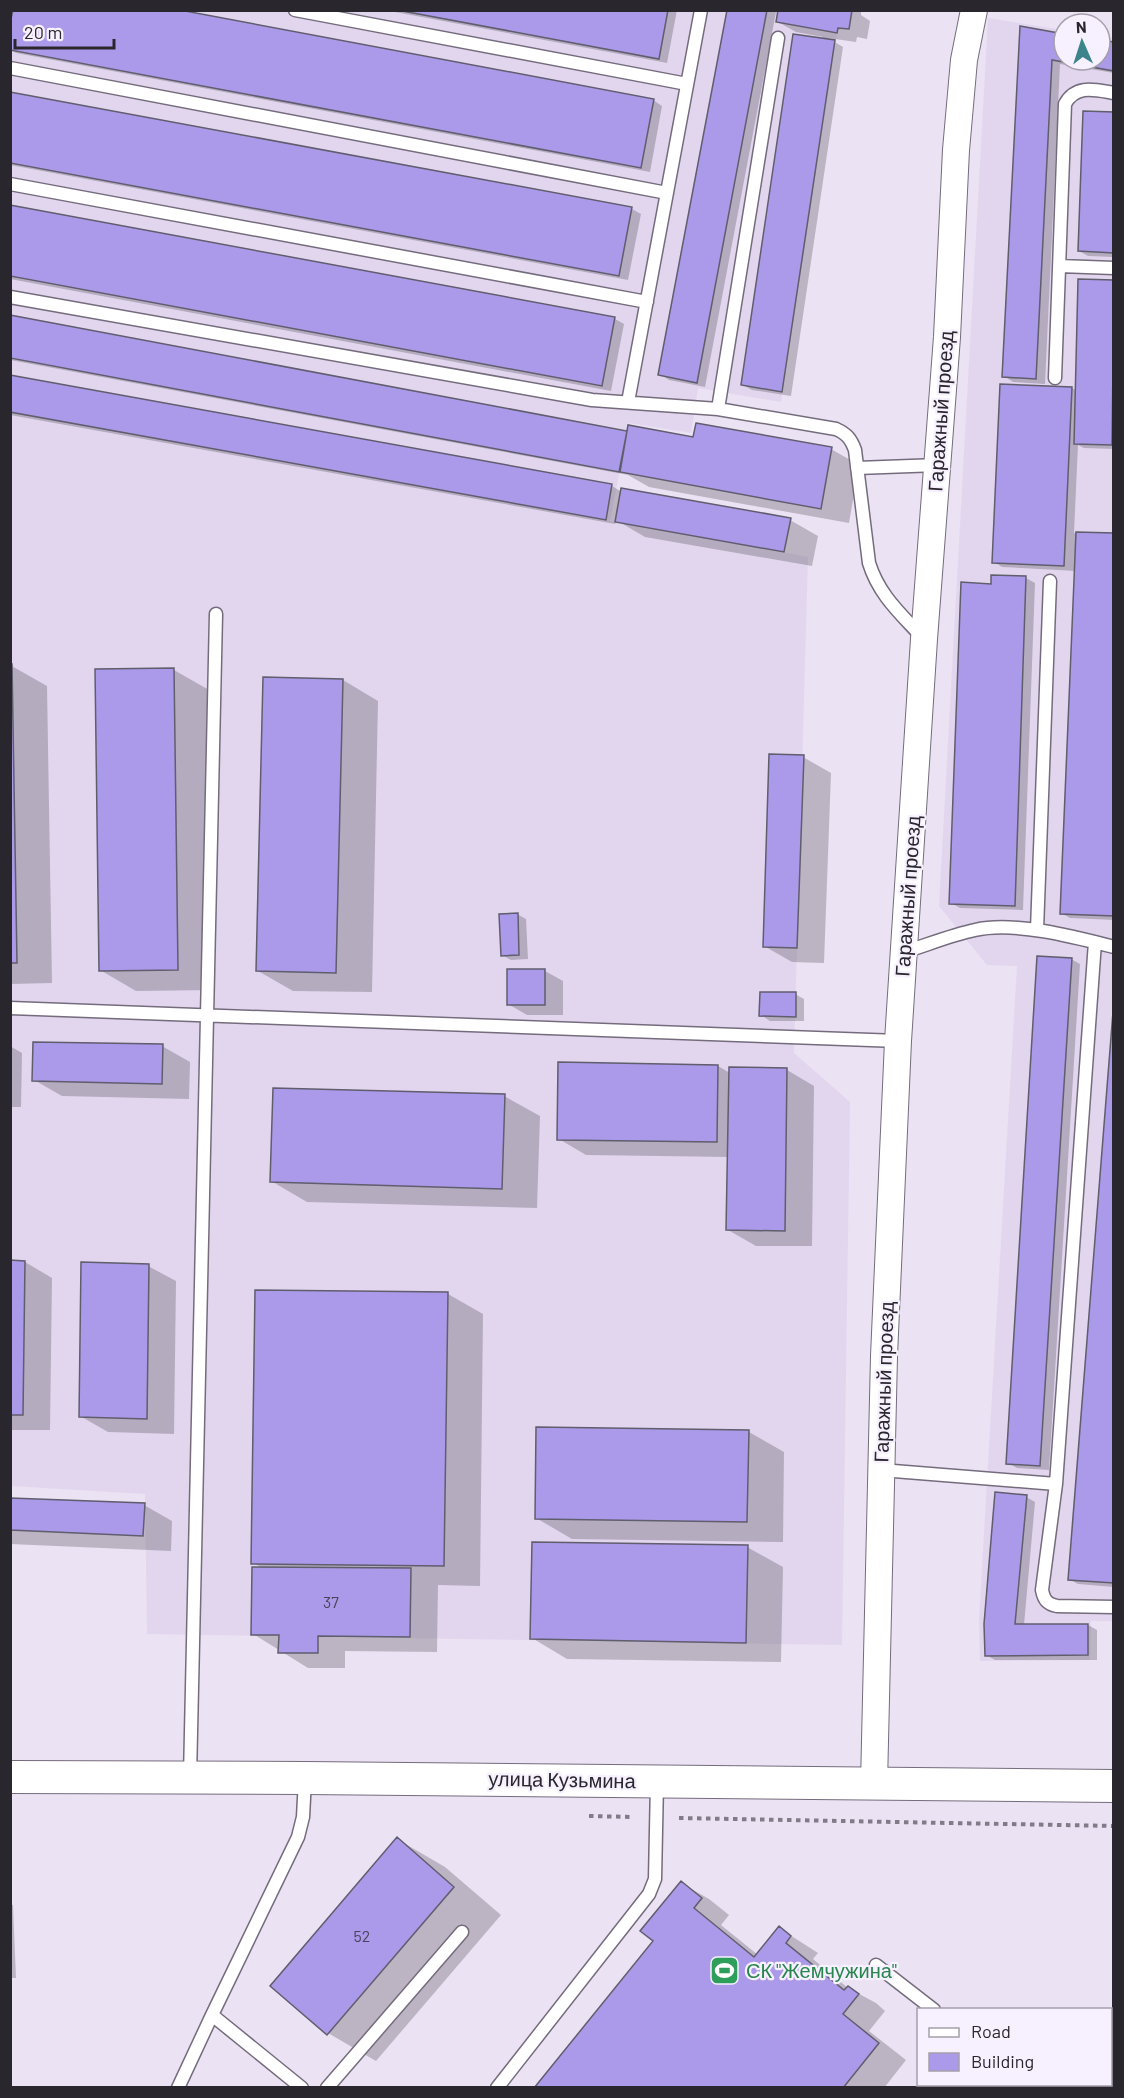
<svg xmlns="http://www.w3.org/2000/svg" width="1124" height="2098" font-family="Barlow,sans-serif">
	<rect width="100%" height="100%" fill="#ebe2f4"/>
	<path fill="#e2d6ef" d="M10 11H853L850 30 840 29 837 34 781 402 698 388 691 433 629 423 610 521 808 557 794 1053 850 1102 842 1645 147 1634 145 1494 11 1486Z
		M988 18 1064 30V60H1100V36L1113 38 1114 1621H1091L1090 1660 980 1661 979 1619 1017 966 987 965 939 906Z"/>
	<path fill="#0003" d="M384 10H677L667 63Z
		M728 10H861V15L870 21 867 39 857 37 856 42 828 38 843 47 791 396 752 390 743 385 823 37 796 32 778 22 779 14 776 12 705 387 669 380 660 374Z
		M1021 28 1064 35V60H1100V41L1114 44V73L1060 64 1045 384 1013 382 1004 376Z
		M10 50 653 100 662 106 650 172 16 53Z
		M10 93 632 209 641 214 628 280 10 165Z
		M1114 114V257L1088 256 1079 251Z
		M10 207 615 319 624 324 611 391 10 279Z
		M1114 282V449L1084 448 1078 445 1074 533 1114 535V920L1070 918 1061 913 1076 571 1002 567 994 562 1072 388 1077 391Z
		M10 316 628 434 831 449 859 465 849 523 649 487 628 475 10 360Z
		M10 377 612 486 622 492 790 520 818 536 812 566 645 537 616 520 615 524 10 415Z
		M1026 578 1035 583 1023 910 960 908 951 903Z
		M10 665 47 686 52 983 10 984Z
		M174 670 209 690 213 990 136 991 100 970Z
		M343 680 378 701 372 992 293 991 258 971Z
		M803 757 831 773 824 963 792 962 764 946Z
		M517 914 526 919 528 959 511 960 502 955Z
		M1071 959 1080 964 1049 1470 1017 1468 1008 1463Z
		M545 971 563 981V1015H527L508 1004Z
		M795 994 804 999V1021H770L761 1015Z
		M1114 1018V1587L1078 1584 1069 1579Z
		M10 1046 22 1053 21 1107H10Z
		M162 1046 190 1062 189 1099 62 1096 34 1080Z
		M718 1066 730 1073 787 1070 814 1086 812 1246H756L728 1230 729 1157 586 1155 559 1139Z
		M504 1096 540 1116 537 1208 307 1202 271 1181Z
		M10 1262H25L52 1278 50 1430H10Z
		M148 1266 176 1281 174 1434 108 1432 80 1416Z
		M448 1294 483 1314 480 1586 438 1585 437 1652 345 1651V1668H308L253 1634 263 1568 253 1563Z
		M749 1432 784 1452 783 1542 572 1539 536 1518Z
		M1026 1497 1035 1502 1024 1625H1088L1097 1630V1660H995L986 1655Z
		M10 1500 144 1505 172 1521 171 1551 10 1544Z
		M747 1547 783 1567 781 1662 567 1659 532 1638Z
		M397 1839 445 1867 501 1915 376 2061 328 2033Z
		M681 1883 709 1899 729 1915 721 1925 758 1955 779 1928 818 1953 813 1959 848 1988 876 2003 885 2011 869 2031 906 2060 884 2088H536L655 1941Z
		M10 1904 13 1905 16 1978H10Z"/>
	<path fill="#ab9ae9" stroke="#605d6d" stroke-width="1.5" d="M13 10H180L654 99 641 168 10 50V23Z
		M397 10H668L659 59Z
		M727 10H767L697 383 658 375Z
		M778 10H852L849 29 838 28 837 33 776 22Z
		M1020 26 1064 34V60H1100V40L1114 42V71L1052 60 1036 379 1002 377Z
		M793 34 835 40 782 392 741 385Z
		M10 92 632 207 619 276 10 163Z
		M1083 111 1114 112V253L1078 251Z
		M10 205 615 317 602 386 10 276Z
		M1078 279 1114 280 1112 445 1074 444Z
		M10 315 627 431 619 472 10 358Z
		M10 375 612 484 606 520 10 412Z
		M1000 384 1072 387 1064 566 992 563Z
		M696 423 832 447 821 509 620 472 628 425 693 437Z
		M621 488 791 518 784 552 615 522Z
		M1076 532 1114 533V916L1060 914Z
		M991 575 1026 576 1015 906 949 904 961 582 991 584Z
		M10 664H12L17 963H10Z
		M174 668 178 970 99 971 95 669Z
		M263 677 343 679 336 973 256 971Z
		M769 754 804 755 797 948 763 947Z
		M518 913 519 955 501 956 499 914Z
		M1037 956 1072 958 1040 1466 1006 1464Z
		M507 969H545V1005H507Z
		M760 992H796V1017L759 1016Z
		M1114 999V1583L1068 1580Z
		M33 1042 163 1044 162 1084 32 1081Z
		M558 1062 718 1065 717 1142 557 1140Z
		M729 1067 787 1068 785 1231 726 1230Z
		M273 1088 505 1094 502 1189 270 1182Z
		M10 1260 25 1261 23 1415H10Z
		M81 1262 149 1264 147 1419 79 1417Z
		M255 1290 448 1292 444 1566 251 1564Z
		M536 1427 749 1430 747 1522 535 1519Z
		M995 1492 1027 1495 1015 1624H1088V1655L985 1656 984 1624Z
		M10 1498 145 1503 143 1536 10 1530Z
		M532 1542 748 1545 746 1643 530 1639Z
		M252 1567 411 1568 410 1637 318 1636V1653H278L279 1635H251Z
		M397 1837 454 1887 327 2035 270 1986Z
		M681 1881 702 1898 694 1908 754 1957 779 1926 791 1936 786 1943 844 1990 848 1986 859 1994 843 2014 879 2043 843 2088H534L653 1941 640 1931Z"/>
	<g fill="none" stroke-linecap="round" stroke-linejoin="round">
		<defs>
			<path id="service" d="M295 10 687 84
				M10 68 667 193
				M10 184 647 302
				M1059 266 1114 268
				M10 297 592 400 718 409 836 429C847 434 851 439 855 450L869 563C879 595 900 613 922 637
				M1055 378 1065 104C1076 84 1095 90 1114 93
				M628 402 701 10
				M718 409 778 38
				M857 468 938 465
				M1037 930 1050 581
				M1095 942 1056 1484 1042 1590C1044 1600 1047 1604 1057 1606L1114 1607
				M904 952C927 945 951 935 975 930 1015 921 1075 937 1114 947
				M10 1008 898 1041
				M881 1470 1056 1484
				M190 1777 216 614
				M876 1965 934 2010
				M178 2088 212 2015
				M302 2088 212 2015 298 1837 303 1817 305 1779
				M327 2088 462 1932
				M497 2088 649 1894 655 1879 657 1782
				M932 2088 934 2084"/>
			<path id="minor" d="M874 1784 884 1356 898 1041 924 639 947 337 956 150 964 60 974 10"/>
			<path id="tertiary" d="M10 1777 305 1778 1114 1786"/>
		</defs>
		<use href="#service" stroke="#746c7c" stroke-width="15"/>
		<use href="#minor" stroke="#746c7c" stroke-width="28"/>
		<use href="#tertiary" stroke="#746c7c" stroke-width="34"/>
		<path stroke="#827b87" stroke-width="4" stroke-dasharray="4.5 4.5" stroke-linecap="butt" d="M589 1816 633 1817
			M679 1818 1114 1826
			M1110 2056 1114 2052
			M1085 2088 1088 2084"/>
		<use href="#service" stroke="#fff" stroke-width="12"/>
		<use href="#minor" stroke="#fff" stroke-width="26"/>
		<use href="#tertiary" stroke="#fff" stroke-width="32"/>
	</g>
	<defs>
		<symbol id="stadium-square" viewBox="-11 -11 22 22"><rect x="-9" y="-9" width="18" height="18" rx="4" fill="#2e9e5b" stroke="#f7f0fe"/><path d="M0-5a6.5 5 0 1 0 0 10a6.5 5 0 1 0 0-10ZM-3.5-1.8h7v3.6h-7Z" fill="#fff"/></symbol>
	</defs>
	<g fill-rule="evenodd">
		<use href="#stadium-square" x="708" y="1954" width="33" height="33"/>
	</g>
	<g text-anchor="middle" stroke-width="4.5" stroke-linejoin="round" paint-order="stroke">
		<g font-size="16" fill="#4a435c">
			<text x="331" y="1608">37</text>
			<text x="362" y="1942">52</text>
		</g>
		<g font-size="20" fill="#2a262d" stroke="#f7f0fe">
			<text transform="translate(941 411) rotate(-86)" y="7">Гаражный проезд</text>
			<text transform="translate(908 896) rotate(-86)" y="7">Гаражный проезд</text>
			<text transform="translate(884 1382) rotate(-88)" y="7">Гаражный проезд</text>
			<text transform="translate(562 1780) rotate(1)" y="7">улица Кузьмина</text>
		</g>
		<g font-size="20" fill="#27864d" stroke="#f7f0fe" text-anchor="start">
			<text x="746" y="1978">СК "Жемчужина"</text>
		</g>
	</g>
	<rect width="1124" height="2098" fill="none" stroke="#2a262d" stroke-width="24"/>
	<rect x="917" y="2008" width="195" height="78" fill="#f7f0fe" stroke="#a59faa" stroke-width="1.5"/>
	<rect x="929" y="2028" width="30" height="9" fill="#ffffff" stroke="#a59faa" stroke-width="1.5"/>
	<text x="971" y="2038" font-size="18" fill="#2a262d">Road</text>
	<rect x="929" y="2053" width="30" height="18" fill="#ab9ae9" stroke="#a59faa" stroke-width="1.5"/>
	<text x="971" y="2068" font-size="18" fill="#2a262d">Building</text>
	<g transform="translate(1082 42) rotate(357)"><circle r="28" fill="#f7f0fe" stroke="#a59faa" stroke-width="1.5"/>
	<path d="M0-4.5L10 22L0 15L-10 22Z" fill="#3c848b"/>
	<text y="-9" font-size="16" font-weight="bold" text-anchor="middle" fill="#2a262d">N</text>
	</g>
	<path d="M15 39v9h99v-9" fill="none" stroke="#2a262d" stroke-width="3"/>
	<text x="24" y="39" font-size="18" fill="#2a262d" stroke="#f7f0fe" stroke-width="4.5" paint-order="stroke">20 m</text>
</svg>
